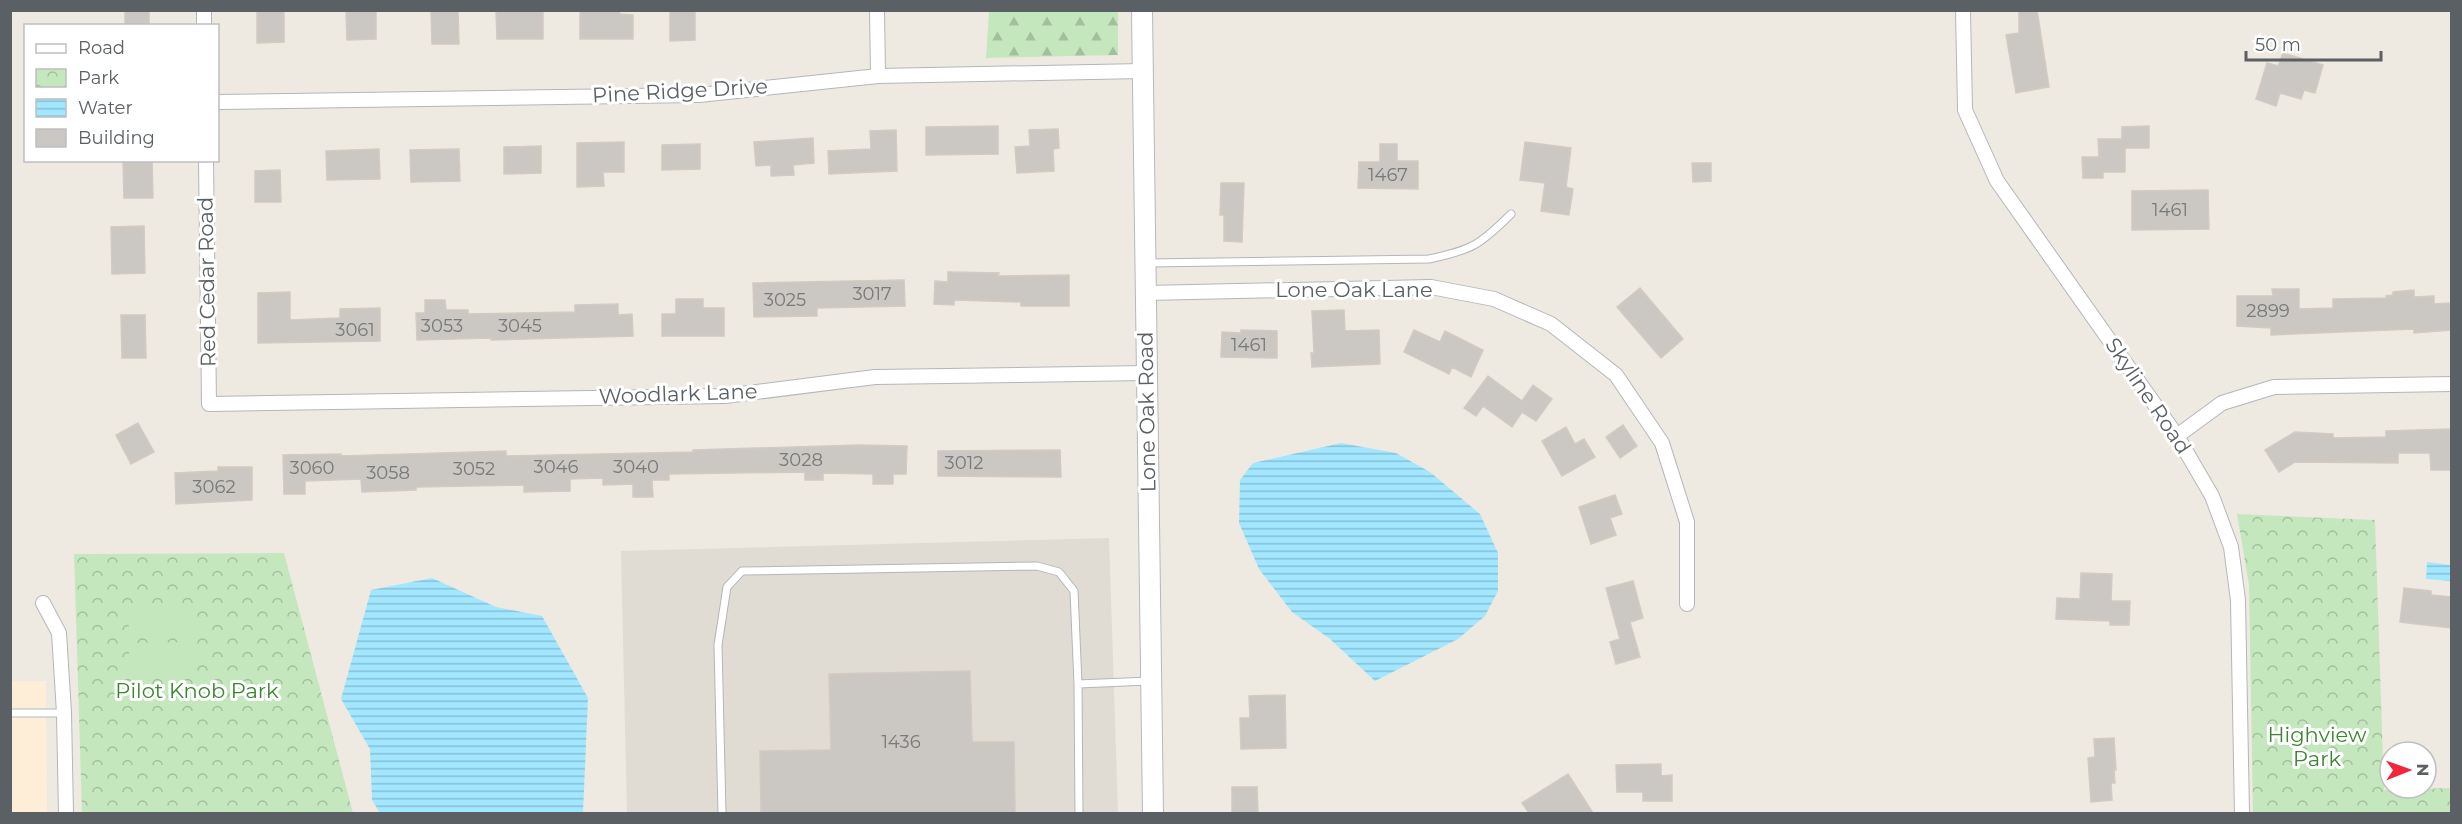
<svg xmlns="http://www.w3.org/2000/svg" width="2462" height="824" font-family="Montserrat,sans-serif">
	<defs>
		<pattern id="forest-firs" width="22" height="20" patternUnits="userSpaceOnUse" patternTransform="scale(1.5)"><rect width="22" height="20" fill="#c5e7be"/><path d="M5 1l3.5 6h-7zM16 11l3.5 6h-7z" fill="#a3bf9e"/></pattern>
		<pattern id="park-crowns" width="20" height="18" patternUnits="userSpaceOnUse" patternTransform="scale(1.5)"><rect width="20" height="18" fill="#c5e7be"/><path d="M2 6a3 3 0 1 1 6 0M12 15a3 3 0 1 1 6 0" fill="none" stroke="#a3bf9e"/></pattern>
		<pattern id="water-rules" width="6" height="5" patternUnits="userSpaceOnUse" patternTransform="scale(1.5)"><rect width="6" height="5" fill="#a2e7ff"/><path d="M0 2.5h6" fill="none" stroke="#87bfd2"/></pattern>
	</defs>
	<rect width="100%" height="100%" fill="#eeeae2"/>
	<path fill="#ffeed7" d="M10 681H46L47 813H11Z"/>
	<path fill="#e0dbd3" d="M1109 538 1118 813H627L621 551Z"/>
	<path fill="url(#forest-firs)" d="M989 11H1118V55L986 58Z"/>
	<path fill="url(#park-crowns)" d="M2237 514 2375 520 2384 790 2451 788V813H2253L2249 585Z
		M284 553 353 813H82L74 554Z"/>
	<path fill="#c5e7be" d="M193 603V632L129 633 128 604Z
		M194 642V672L129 673V643Z"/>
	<path fill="url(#water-rules)" d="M1341 443 1396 453 1430 472 1480 514 1498 553V591L1485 616 1458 639 1375 681 1330 639 1292 612 1259 569 1239 523 1240 480 1253 463Z
		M2427 562 2451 565V581L2426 579Z
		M432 578 496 607 542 616 588 698 583 813H380L372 800 370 749 341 699 371 590Z"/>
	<path fill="#cbc7c2" stroke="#d3cac1" stroke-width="1.5" d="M125 10H149V26H125Z
		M257 10H284V42L257 43Z
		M346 10H376V39L347 40Z
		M431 10H458L459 44H432Z
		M543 10V39H497L496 11Z
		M580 10H619L620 14 633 15V39H580Z
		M670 10H695V40L670 41Z
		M2019 10H2037L2049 87 2016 93 2006 35 2019 33Z
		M2283 53 2323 65 2315 93 2304 90 2301 99 2280 93 2276 106 2256 99 2267 63 2278 66Z
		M998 126V154L926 155V127Z
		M2149 126V148H2125V172H2103V178H2083L2082 157H2099L2098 139H2122V127Z
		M1058 129 1059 148 1053 149 1054 171 1017 173 1015 147 1030 146 1029 130Z
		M896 130 897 171 829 174 828 151 871 149 870 131Z
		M813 138 814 163 793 165 794 175 771 176V165L756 166 754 142Z
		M624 142V172H603L604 186 577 187V143Z
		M1525 142 1571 148 1566 187 1573 189 1569 215 1541 211 1545 183 1520 180Z
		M700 144V169L662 170V145Z
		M1380 144H1397V161H1418V189L1358 188 1359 162H1380Z
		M541 146V173L504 174V147Z
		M379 149 380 179 327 180 326 151Z
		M459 149 460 181 411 182 410 150Z
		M123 160H152L153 198H124Z
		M1692 163H1711V181L1693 182Z
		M280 170 281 202H255V171Z
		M1221 183H1244L1242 242 1224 241V215H1220Z
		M2208 190 2209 229 2132 230V191Z
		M144 226 145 273 112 274 111 227Z
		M948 272 999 273 998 276 1069 275V306H1021V302L954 300V305L934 304 935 281 948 282Z
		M904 280 905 306 817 308V316L754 317 753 283Z
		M1640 288 1683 339 1661 358 1617 307Z
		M2272 289H2299V309L2333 308V299L2386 298V296L2393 295V292L2414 290V297L2434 296V304L2450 303 2451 330 2414 333V329L2271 335V328L2237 326V296H2273Z
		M290 292V320L340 318V309L380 308V341L258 343V293Z
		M676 299H703V308H724V336H662V314H676Z
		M425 300H445L446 310H468V314L575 312V305L618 304V315L632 314 633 336 491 340V338L417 340 416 313H425Z
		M1344 310 1345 331 1379 330 1380 364 1312 367 1311 353H1314L1312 311Z
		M121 315H145L146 358H122Z
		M1241 330 1277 331V358L1221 357 1222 332 1241 333Z
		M1414 330 1440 342 1445 331 1483 350 1471 377 1452 367 1449 374 1404 352Z
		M1488 376 1522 401 1533 385 1552 399 1536 421 1522 412 1512 427 1483 406 1476 416 1464 408Z
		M138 423 154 452 131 464 116 435Z
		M1623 425 1637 446 1620 458 1606 437Z
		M1566 427 1575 444 1584 439 1595 457 1562 476 1542 441Z
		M2451 429V470H2431L2430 453H2398V463L2295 462 2279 472 2265 450 2295 432 2333 434V438L2386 437V431Z
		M859 445 907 446 906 474H893V484H873V474L823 473V480H805V472L669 474V480H652L653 497H633V484L603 485V478L570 479V491L524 492V485L416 487V490L362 492 361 479 305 481V494H284L283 455 341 454V456L506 451V456L693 452V450Z
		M1060 450 1061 477 938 476V451Z
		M218 467H252V500L176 504 175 473 218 471Z
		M1615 495 1622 514 1610 518 1616 535 1591 544 1579 507Z
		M2081 573 2112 574 2111 601H2130L2129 625H2110V621L2056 619 2057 598 2080 599Z
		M1633 581 1643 618 1630 622 1640 657 1616 664 1610 642 1620 639 1606 588Z
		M2404 588 2431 591V595L2451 597V628L2400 622Z
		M970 671 972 742H1014L1015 813H761L760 751 831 750 829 674Z
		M1285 695 1286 748 1241 749 1240 718H1250L1249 696Z
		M2114 738 2116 770H2114L2115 783H2111L2112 800 2091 802 2088 758 2095 757 2094 739Z
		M1661 764V776L1672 775V801H1643V792H1617L1616 765Z
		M1568 774 1593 813H1529L1522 803Z
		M1232 787H1257L1258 813H1232Z"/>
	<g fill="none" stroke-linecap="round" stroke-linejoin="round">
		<defs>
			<path id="lane" d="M1147 263 1429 259C1472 250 1480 245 1511 214
				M1078 684 1149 681
				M10 713H64
				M722 814 718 645 727 587 742 571 1037 566 1059 572 1074 591 1078 684 1079 814"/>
			<path id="street" d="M204 10V26
				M877 10 878 76
				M1963 10 1965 110 1997 181 2177 436 2212 496 2231 547 2238 600 2242 814
				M218 102 699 95 878 76 1143 71
				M206 160 209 404 725 396 875 377 1146 373
				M1146 293 1431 287 1494 299 1551 324 1616 375 1662 443 1687 522V604
				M2177 436 2222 403 2274 387 2452 384
				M43 603 59 633 64 713 66 814"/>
			<path id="secondary" d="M1142 10 1153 814"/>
		</defs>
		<use href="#lane" stroke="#b3b7ba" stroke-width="9"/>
		<use href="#street" stroke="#b3b7ba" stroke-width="16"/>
		<use href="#secondary" stroke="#b4b9be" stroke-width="22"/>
		<use href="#lane" stroke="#fff" stroke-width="7"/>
		<use href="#street" stroke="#fff" stroke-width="14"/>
		<use href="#secondary" stroke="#fff" stroke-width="20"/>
	</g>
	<g text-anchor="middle" stroke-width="6" stroke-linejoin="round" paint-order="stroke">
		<g font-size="18" fill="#777a7c">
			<text x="1388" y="181">1467</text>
			<text x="2170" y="216">1461</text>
			<text x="872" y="300">3017</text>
			<text x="785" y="306">3025</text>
			<text x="2268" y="317">2899</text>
			<text x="442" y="332">3053</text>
			<text x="520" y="332">3045</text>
			<text x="355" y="336">3061</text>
			<text x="1249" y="351">1461</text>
			<text x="801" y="466">3028</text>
			<text x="964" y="469">3012</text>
			<text x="556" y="473">3046</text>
			<text x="636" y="473">3040</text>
			<text x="312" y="474">3060</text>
			<text x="474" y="475">3052</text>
			<text x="388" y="479">3058</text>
			<text x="214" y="493">3062</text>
			<text x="901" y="748">1436</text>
		</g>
		<g font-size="21" fill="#5b6064" stroke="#fff">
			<text transform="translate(680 91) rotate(-3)" y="7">Pine Ridge Drive</text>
			<text transform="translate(207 282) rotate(-91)" y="7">Red Cedar Road</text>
			<text x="1354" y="297">Lone Oak Lane</text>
			<text transform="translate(678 394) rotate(-2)" y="7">Woodlark Lane</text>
			<text transform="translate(2148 396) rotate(56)" y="7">Skyline Road</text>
			<text transform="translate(1147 412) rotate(-91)" y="7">Lone Oak Road</text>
		</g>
		<g font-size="21" fill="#3c8531" stroke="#fff">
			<text x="197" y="698">Pilot Knob Park</text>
			<text x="2317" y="742">Highview<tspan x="2317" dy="24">Park</tspan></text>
		</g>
	</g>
	<rect width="2462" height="824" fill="none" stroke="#5b6064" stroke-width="24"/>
	<rect x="24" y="24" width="195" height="138" fill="#ffffff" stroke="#bdbfc1" stroke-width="1.5"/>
	<rect x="36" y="44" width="30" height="9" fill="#ffffff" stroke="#bdbfc1" stroke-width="1.5"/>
	<text x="78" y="54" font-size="18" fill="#5b6064">Road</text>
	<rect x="36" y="69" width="30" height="18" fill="url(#park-crowns)" stroke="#bdbfc1" stroke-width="1.5"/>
	<text x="78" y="84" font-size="18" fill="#5b6064">Park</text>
	<rect x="36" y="99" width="30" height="18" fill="url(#water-rules)" stroke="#bdbfc1" stroke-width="1.5"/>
	<text x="78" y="114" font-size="18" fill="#5b6064">Water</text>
	<rect x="36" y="129" width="30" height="18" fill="#cbc7c2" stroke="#bdbfc1" stroke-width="1.5"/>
	<text x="78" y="144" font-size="18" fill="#5b6064">Building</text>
	<g transform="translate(2408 770) rotate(89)"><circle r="28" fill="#ffffff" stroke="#bdbfc1" stroke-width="1.5"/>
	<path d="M0-4.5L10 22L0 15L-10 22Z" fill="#f0273b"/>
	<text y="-9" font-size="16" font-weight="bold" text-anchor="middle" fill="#5b6064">N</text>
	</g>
	<path d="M2246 51v9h135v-9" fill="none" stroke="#5b6064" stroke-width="3"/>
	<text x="2255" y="51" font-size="18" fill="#5b6064" stroke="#ffffff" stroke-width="4.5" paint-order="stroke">50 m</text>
</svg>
